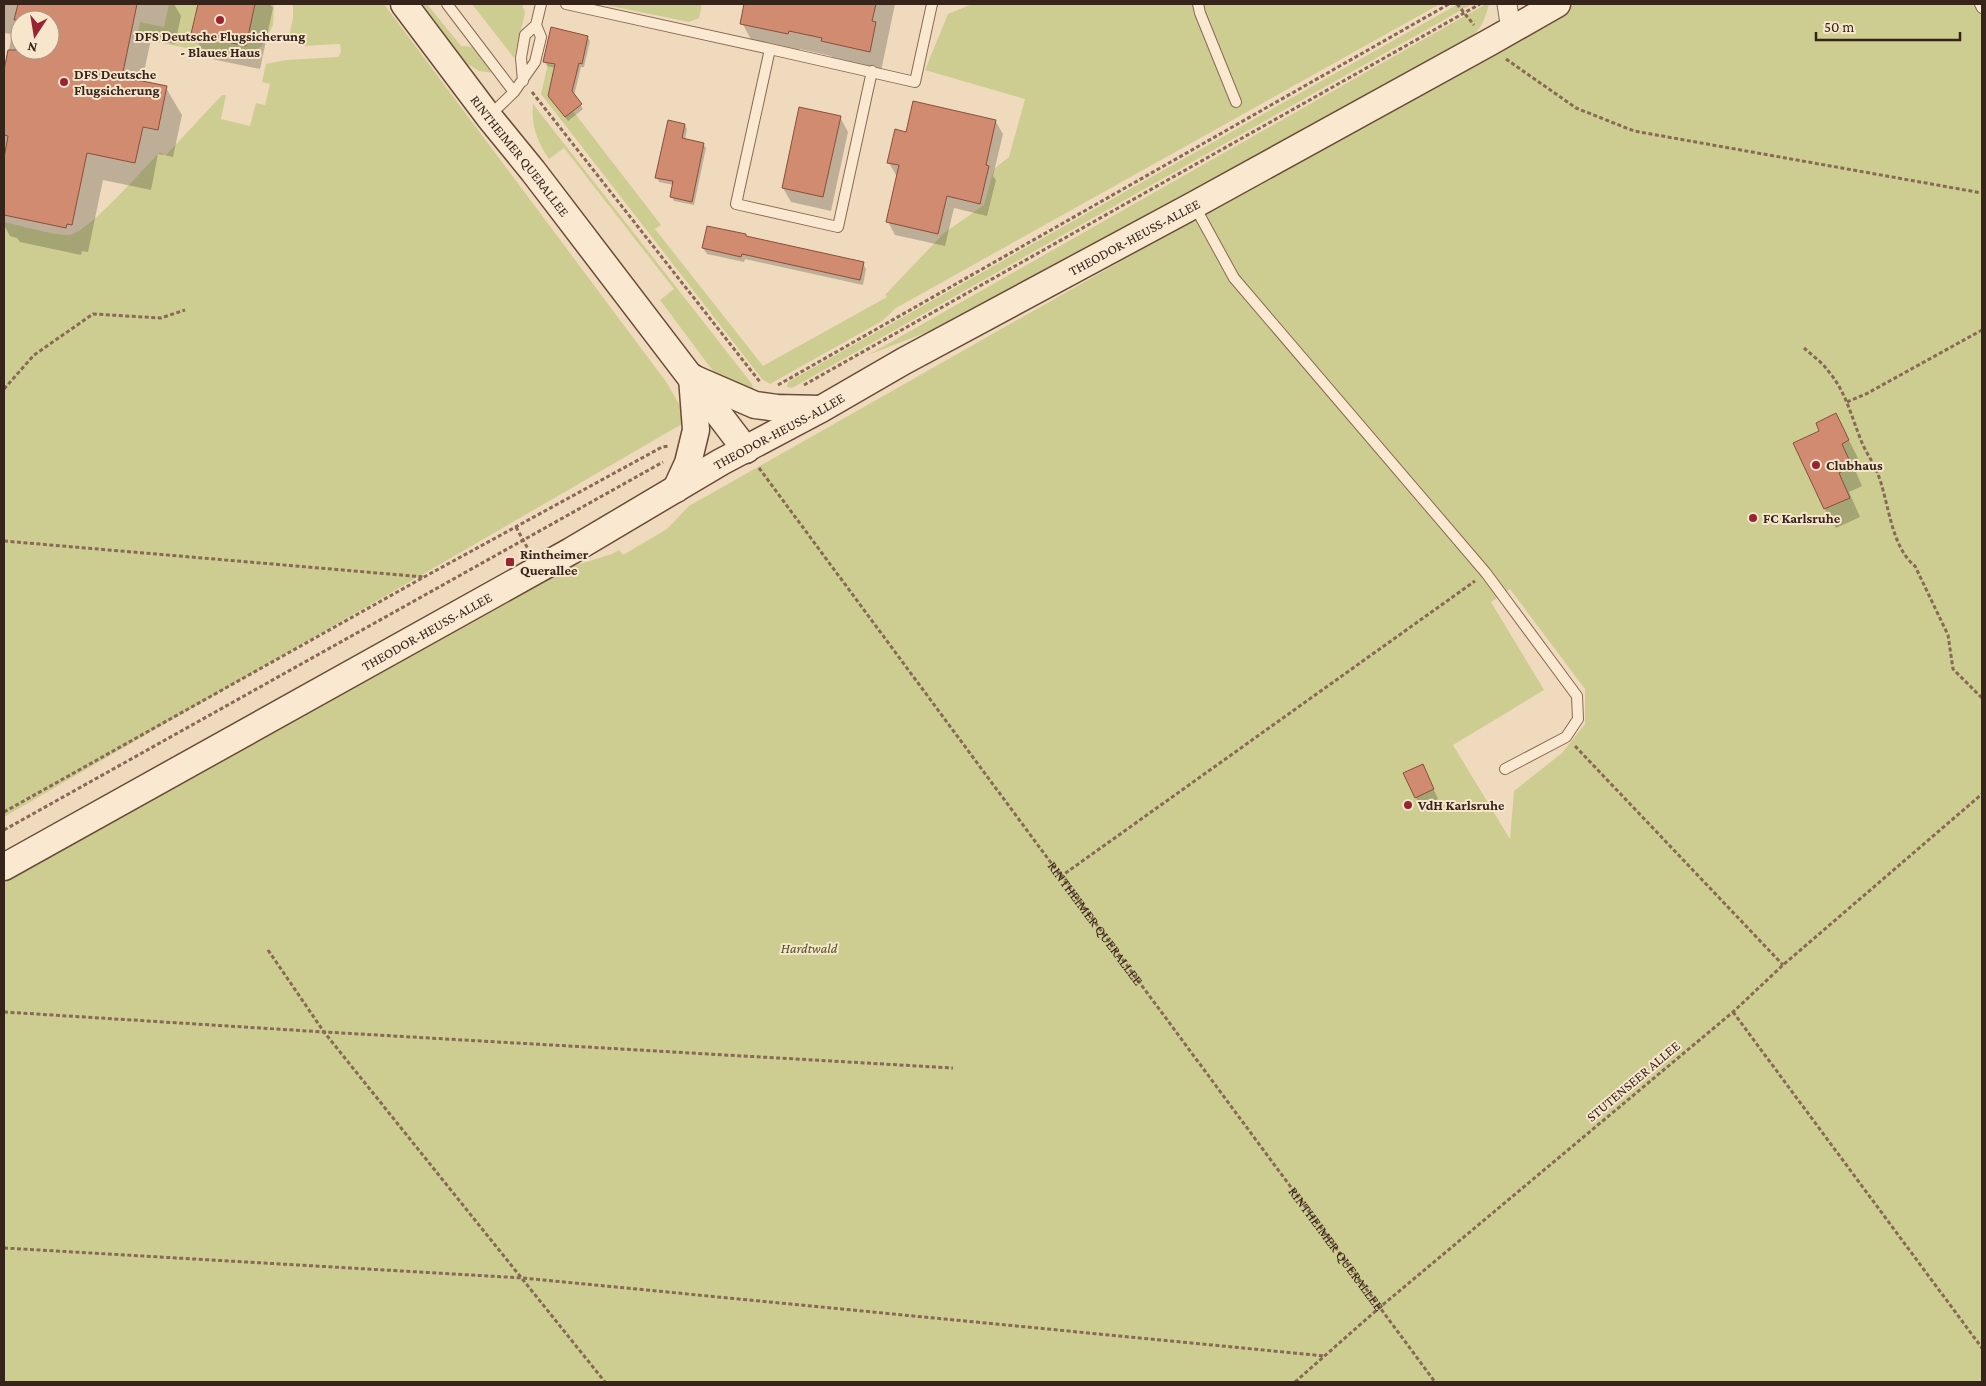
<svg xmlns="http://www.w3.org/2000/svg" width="1986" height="1386" font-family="'Crimson Pro',serif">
	<rect width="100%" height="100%" fill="#efdabd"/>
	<path fill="#cecd91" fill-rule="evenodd" d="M169 4H198L197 14H195L192 29 242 40 250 4H274L273 25 266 40 262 46 244 56H225L137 38 140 22 164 27Z
		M293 4H384L667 383 680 406 682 424 4 817V222C19 225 55 236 69 235 87 234 144 168 160 152L165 156 222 95H226L221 119 250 126 256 103 265 105 270 84 262 82 266 64 286 60 338 57 341 52 340 44 301 46 289 36 293 18Z
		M418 4H427L461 46 474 47 494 73 479 71 464 62Z
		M472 4H522L525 13 514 58Z
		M601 4H702L699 18 689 22Z
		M972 4H1440L896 308 882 321 770 384 762 379 541 94 548 64 555 66 548 96 565 117 573 111 661 225 655 229 763 366 887 297 885 295 944 233 984 205 994 169 1009 157 1025 99 925 70 948 14Z
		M1458 4H1472L792 388 787 387 788 382Z
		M1486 4H1489C1485 21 1480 31 1466 41L961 319 868 355Z
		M1575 4H1982V1382H4V883L570 567 612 554 619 550 623 555 667 529 689 506ZM1510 589 1585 689V724L1562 753 1514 791 1510 839 1453 745 1544 690 1491 602Z
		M533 104 752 384 754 392 720 378 713 371 660 300 674 289 564 148 549 159C537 142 531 125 533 104Z"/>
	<path fill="#0003" fill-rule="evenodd" d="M4 4H174L181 16 175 44 151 39 142 82 166 88 182 115 173 157 158 154 151 190 103 180 88 252 82 251 81 255 20 242 17 238 10 236 4 225V76L12 34 4 33ZM20 20H50V50H20Z
		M199 4H270L273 8 260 69 207 58 193 34Z
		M746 4H895L881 71 834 60 831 56 800 49 799 53 753 43 742 23Z
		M587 37 590 41 584 67H581L574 96 583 109 568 121 552 101 556 68 547 66 545 62Z
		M840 117 848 132 831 211 791 202 783 188Z
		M996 122 1003 134 993 176 996 180 987 216 954 208 945 246 895 235 888 222 898 176 896 175 889 163 907 133Z
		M685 125 687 129 685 140 703 144 706 148 694 205 674 201 672 197 674 185 659 182 657 177Z
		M747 238 863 263 866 269 863 285 745 259 744 262 707 254 703 248Z
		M1836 415 1859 460 1852 463 1862 486 1849 492 1860 517 1836 528 1825 509 1795 444 1821 431Z
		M1423 766 1438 799 1421 807 1416 798Z"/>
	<path fill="#d08b71" stroke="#884f3a" d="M18 4H137L122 77 167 86 158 130 143 127 135 163 87 153 72 225 67 224 66 228 4 215V158L8 136 4 135V70L8 50H50V20H14Z
		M198 4H255L246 46 191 34Z
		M744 4H876L872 21 876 22 870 52 821 41 822 38 789 31 788 34 740 24Z
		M551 27 588 36 582 64 579 63 572 91 582 104 565 117 548 96 555 64 543 62Z
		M913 101 996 120 986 165 989 166 980 204 947 196 938 234 886 222 899 165 887 163 895 129 906 132Z
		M799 107 841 116 823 197 782 188Z
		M668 120 685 124 682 138 704 143 692 202 670 197 673 181 655 178Z
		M707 226 746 234V236L864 262 860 280 742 254 741 257 702 248Z
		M1836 413 1849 440 1842 444 1852 466 1839 473 1850 498 1824 509 1793 443 1819 431 1816 423Z
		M1423 764 1434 789 1415 798 1403 773Z"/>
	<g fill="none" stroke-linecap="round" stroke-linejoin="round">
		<defs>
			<path id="lane" d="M447 4 514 92
				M566 4 770 49
				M1198 4 1200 13 1236 102
				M1980 4 1982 8
				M872 71 838 227 736 204 770 49 915 82 932 4
				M523 81 521 58 525 35 536 25
				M489 116 514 92 535 62 541 37 536 25 541 4
				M1194 205 1234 278 1486 573 1577 696 1578 719 1566 737 1505 769"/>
			<path id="street" d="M1507 4 1511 30"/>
			<g id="secondary">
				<path id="s2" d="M404 4 489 117 533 171 746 450"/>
				<path d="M695 379 755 405 777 408 820 409"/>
				<path d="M676 489 688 463 696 430 692 377"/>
				<path id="s3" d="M4 867 571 551 721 462 821 409 904 361 1194 205 1490 42 1557 4"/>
			</g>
		</defs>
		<use href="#lane" stroke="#886955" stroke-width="12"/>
		<use href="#street" stroke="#886955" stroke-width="21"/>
		<use href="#secondary" stroke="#694b39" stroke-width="29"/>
		<g stroke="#886955" stroke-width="3" stroke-dasharray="4 2.5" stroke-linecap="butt">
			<path d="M1457 4 1474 25"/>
			<path d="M1506 59 1576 108 1634 131 1982 193"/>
			<path d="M532 92 760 382"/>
			<path d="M1804 348C1812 355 1823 363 1829 372 1847 393 1852 420 1863 445 1867 454 1873 462 1877 472 1889 500 1890 546 1915 566L1948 635 1953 669 1982 698"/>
			<path d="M778 385 1449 4"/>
			<path d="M804 385 1480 4"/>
			<path d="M4 389 34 355 93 314 161 318 185 310"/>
			<path d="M1847 402 1866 394 1982 330"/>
			<path id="s1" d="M759 468 1435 1382"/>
			<path d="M516 527 528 549"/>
			<path d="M4 541 424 577"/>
			<path d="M1575 746 1783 965"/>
			<path d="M4 812 424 577 662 447 669 446"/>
			<path d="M4 830 663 462"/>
			<path d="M1060 877 1475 581"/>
			<path d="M268 950 324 1032 605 1382"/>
			<path d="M4 1012 324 1032 953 1068"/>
			<path d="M1733 1012 1982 1348"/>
			<path d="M4 1248 523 1278 1325 1356"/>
			<path d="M1295 1382 1379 1308 1733 1012 1783 965 1982 794"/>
		</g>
		<use href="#lane" stroke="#fae8d0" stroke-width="10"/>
		<use href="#street" stroke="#fae8d0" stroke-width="19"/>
		<use href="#secondary" stroke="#fae8d0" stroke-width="26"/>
	</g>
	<g fill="#992333" stroke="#f7e5cc" stroke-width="2">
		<circle cx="220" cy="20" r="5"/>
		<circle cx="64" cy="82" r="5"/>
		<circle cx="1816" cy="465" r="5"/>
		<circle cx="1753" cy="518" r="5"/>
		<rect x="505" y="557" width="10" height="10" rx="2.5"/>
		<circle cx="1408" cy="805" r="5"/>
	</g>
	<g text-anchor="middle" stroke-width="4" stroke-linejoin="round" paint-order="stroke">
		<g font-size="14" font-weight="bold" fill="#36241b" stroke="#f7e5cc" text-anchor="start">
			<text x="220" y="41" text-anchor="middle">DFS Deutsche Flugsicherung<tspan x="220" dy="16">- Blaues Haus</tspan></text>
			<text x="74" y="79">DFS Deutsche<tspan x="74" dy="16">Flugsicherung</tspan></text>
			<text x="1826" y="470">Clubhaus</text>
			<text x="1763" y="523">FC Karlsruhe</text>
			<text x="520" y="559">Rintheimer<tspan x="520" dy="16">Querallee</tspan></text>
			<text x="1418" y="810">VdH Karlsruhe</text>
		</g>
		<g font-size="14" fill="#36241b" stroke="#f7e5cc">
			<text dy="5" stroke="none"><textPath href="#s2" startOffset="191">RINTHEIMER QUERALLEE</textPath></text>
			<text dy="5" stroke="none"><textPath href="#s3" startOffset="1294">THEODOR-HEUSS-ALLEE</textPath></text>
			<text dy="5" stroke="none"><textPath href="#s3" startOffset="889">THEODOR-HEUSS-ALLEE</textPath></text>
			<text dy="5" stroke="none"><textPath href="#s3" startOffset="484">THEODOR-HEUSS-ALLEE</textPath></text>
			<text dy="5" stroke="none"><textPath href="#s1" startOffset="566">RINTHEIMER QUERALLEE</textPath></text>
			<text transform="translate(1633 1081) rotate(-40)" y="5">STUTENSEER ALLEE</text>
			<text dy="5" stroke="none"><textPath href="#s1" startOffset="971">RINTHEIMER QUERALLEE</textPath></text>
		</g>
		<g font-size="14" font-style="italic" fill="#4e5420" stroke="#f7e5cc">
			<text x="809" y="953">Hardtwald</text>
		</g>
	</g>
	<rect width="1986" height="1386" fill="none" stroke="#36241b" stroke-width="10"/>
	<g transform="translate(35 35) rotate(192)"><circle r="24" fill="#f7e5cc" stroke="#aa9885"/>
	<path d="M0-4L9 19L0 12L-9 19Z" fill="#992333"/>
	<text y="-8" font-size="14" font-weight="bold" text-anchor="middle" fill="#36241b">N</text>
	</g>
	<path d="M1816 32v8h144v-8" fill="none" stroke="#36241b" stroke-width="2.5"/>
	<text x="1824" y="32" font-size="15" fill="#36241b" stroke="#f7e5cc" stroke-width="4" paint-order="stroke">50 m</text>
</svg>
